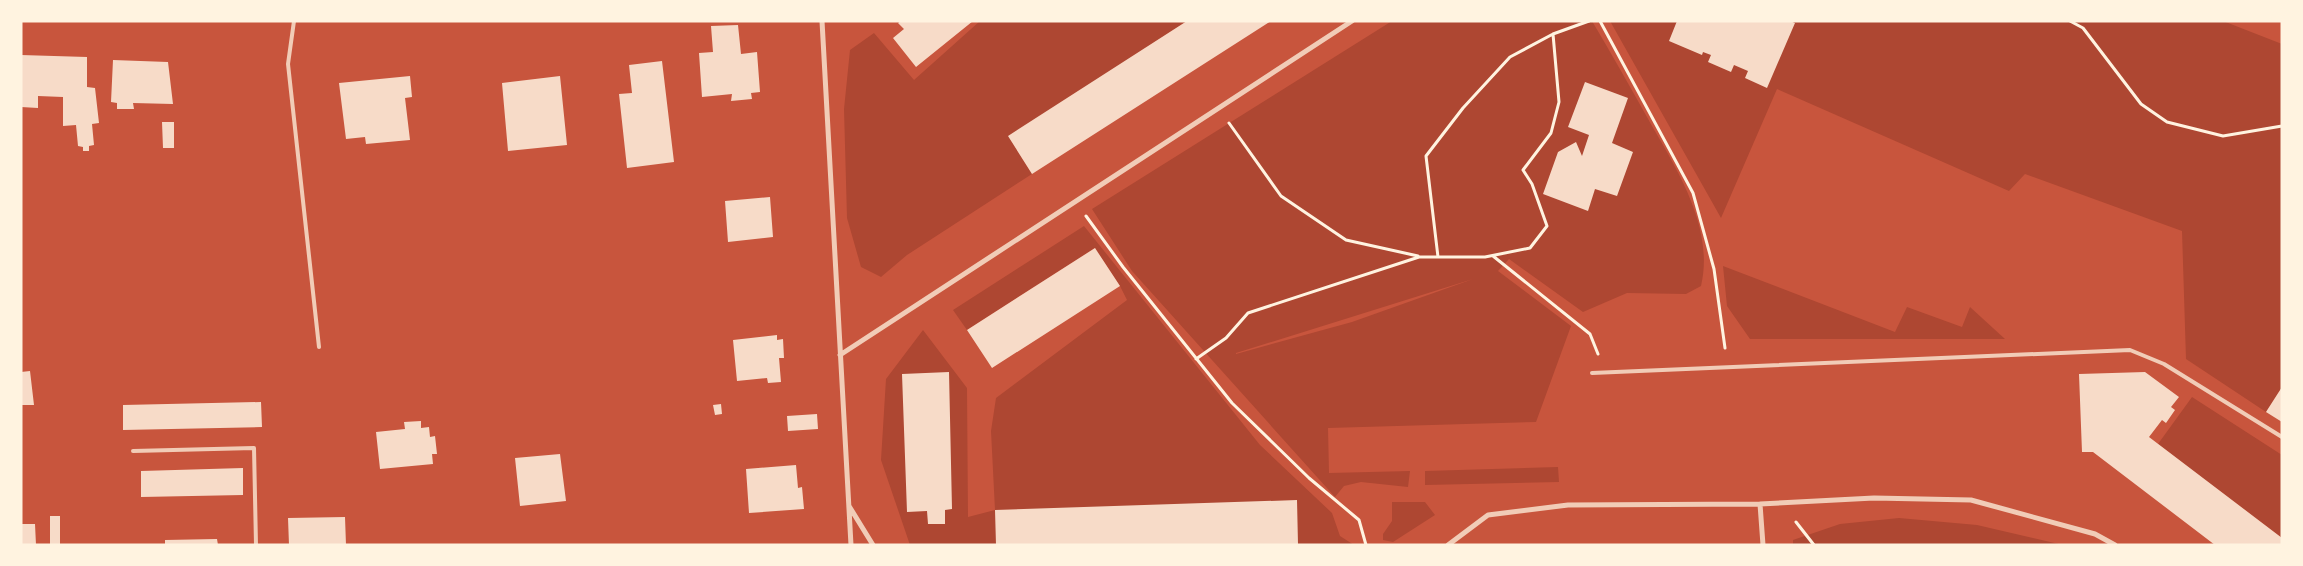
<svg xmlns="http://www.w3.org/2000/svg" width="2303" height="566" font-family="Overpass,sans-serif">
	<rect width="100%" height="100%" fill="#c8553d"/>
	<path fill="#ae4732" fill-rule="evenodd" d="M980 21H1187L1009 137 1032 174 907 255 881 277 861 267 847 218 844 109 850 50 874 33 914 80Z
		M1392 21H1592C1611 53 1629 85 1647 117 1675 167 1715 226 1701 286L1686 294 1627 293 1583 312 1509 259 1498 271 1571 326 1536 422 1328 428 1329 473 1410 471 1408 487 1361 482 1344 486 1335 497 1132 271 1092 209ZM1473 279 1352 322 1236 354V353Z
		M1610 21H2223L2282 44V387L2266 412 2186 359 2182 231 2025 174 2009 191 1777 89 1721 218Z
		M1084 226 1260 445 1332 513 1340 536 1354 545H910L881 460 886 379 923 330 967 388 968 517 995 510 991 431 996 398 1127 300 1120 286 1095 248 967 330 953 310Z
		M1723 266 1895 332 1907 307 1962 327 1970 307 2005 339H1750L1727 306Z
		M2192 397 2282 455V538L2158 444Z
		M1558 467 1559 482 1425 485V471Z
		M1392 502H1425L1435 515 1393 542 1383 540V534L1392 521Z
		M1899 518 1977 525 2063 545H1793V540L1840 524Z"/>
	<path fill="#f7dbc8" d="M901 21H973L916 67 893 38 904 29 898 23Z
		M1187 21H1271L1032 174 1008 136Z
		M1677 21H1790L1795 23 1767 88 1745 78 1748 71 1734 65 1731 72 1708 62 1711 55 1703 52 1702 55 1669 41Z
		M738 25 741 54 757 52 760 92 751 93 752 99 731 101 732 94 702 97 699 53 713 52 711 26Z
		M21 55 87 57V87L95 88 99 123 92 124 94 145 89 146V151H83V147L78 146 76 125 63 126V97L38 96V108L21 107Z
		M113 60 168 62 173 104 133 103 134 109H117V103L111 102Z
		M662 61 674 162 627 168 619 94 632 93 629 65Z
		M410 76 412 97 405 98 410 140 366 144 365 137 346 139 339 83Z
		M560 76 567 145 508 151 502 83Z
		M1585 82 1628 98 1612 143 1633 152 1617 196 1595 189 1588 211 1543 194 1558 152 1576 142 1582 156 1589 135 1568 127Z
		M162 122H174V148H163Z
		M770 197 773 237 728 242 725 201Z
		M1095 248 1120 286 992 368 967 330Z
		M777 335V340L783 339 784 358H779L781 382 768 383 767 378 737 381 733 340Z
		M30 371 34 405H21V372Z
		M949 372 952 509 945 510V524H928L927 511 907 512 902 374Z
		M2145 372 2179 397 2171 407 2175 410 2166 423 2162 420 2149 437 2282 538V545H2215L2093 452H2082L2079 374Z
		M2282 387V422L2266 412Z
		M261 402 262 427 123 430V405Z
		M721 404 722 414 715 415 713 405Z
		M817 414 818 429 788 431 787 416Z
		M421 421V428L429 427 430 437 435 436 437 454H432L433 464 380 469 376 432 405 429 404 422Z
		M560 454 566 501 520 506 515 458Z
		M796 465 798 488 802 487 804 509 749 513 746 469Z
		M243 468V495L141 497V471Z
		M1297 500 1298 544 996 545 995 510Z
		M50 516H60V545H50Z
		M345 517 346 545H289L288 518Z
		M21 524H35L36 545H21Z
		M217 539 218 545H165V540Z"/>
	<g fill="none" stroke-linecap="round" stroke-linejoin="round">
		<path stroke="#fff3e0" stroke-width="3" d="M1600 21 1693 193 1714 269 1725 348
			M2070 21 2083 28 2141 104 2167 122 2223 136 2282 126
			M1229 123 1281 196 1346 240 1418 256
			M1086 216 1123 267 1232 403 1309 478 1359 520 1366 545
			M1493 256 1590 334 1598 354
			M1438 257 1426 156 1463 108 1510 57 1553 34
			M1196 359 1226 338 1248 313 1419 257H1485L1530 248 1547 226 1532 184 1523 170 1551 133 1559 102 1553 34 1589 21
			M1796 522 1814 545"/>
		<path stroke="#f1ccb7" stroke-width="4" d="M294 21 288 64 319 347
			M1592 373 2130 350 2164 364 2282 437
			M133 451 254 448 256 545"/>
		<path stroke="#f1ccb7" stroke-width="5" d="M822 21 851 545
			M840 355 1352 21
			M1760 504 1763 545
			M849 506 873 545
			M1448 545 1488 515 1568 505 1760 504 1874 498 1971 500 2095 534 2115 545"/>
	</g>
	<rect width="2303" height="566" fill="none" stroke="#fff3e0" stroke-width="45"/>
</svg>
